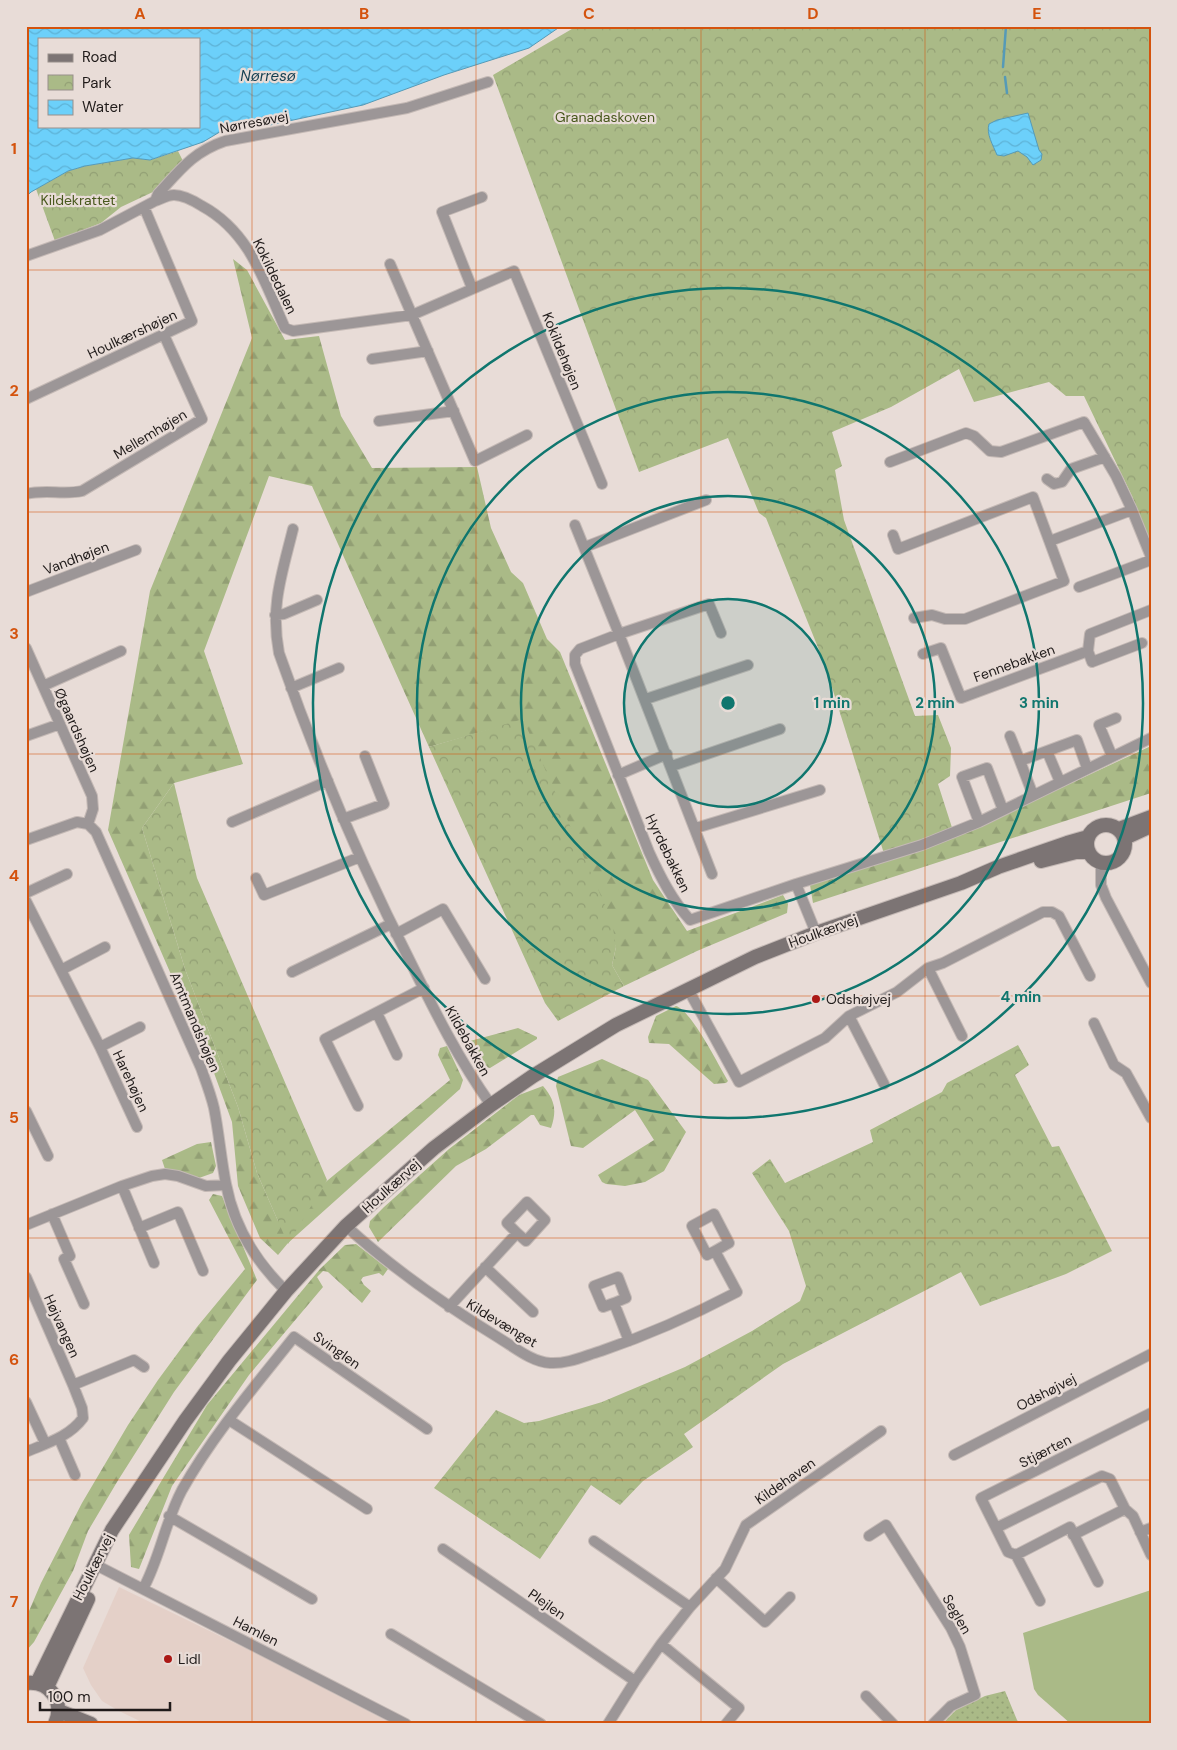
<svg xmlns="http://www.w3.org/2000/svg" width="1177" height="1750" font-family="'DM Sans',sans-serif">
	<defs>
		<pattern id="grass-dots" width="8" height="8" patternUnits="userSpaceOnUse" patternTransform="scale(1.25)"><rect width="8" height="8" fill="#aaba87"/><path d="M2 2h.1M6 6h.1" fill="none" stroke="#929f74" stroke-width="1.8" stroke-linecap="round"/></pattern>
		<pattern id="forest-firs" width="22" height="20" patternUnits="userSpaceOnUse" patternTransform="scale(1.25)"><rect width="22" height="20" fill="#aaba87"/><path d="M5 1l3.5 6h-7zM16 11l3.5 6h-7z" fill="#929f74"/></pattern>
		<pattern id="park-crowns" width="20" height="18" patternUnits="userSpaceOnUse" patternTransform="scale(1.25)"><rect width="20" height="18" fill="#aaba87"/><path d="M2 6a3 3 0 1 1 6 0M12 15a3 3 0 1 1 6 0" fill="none" stroke="#929f74"/></pattern>
		<pattern id="water-waves" width="16" height="10" patternUnits="userSpaceOnUse" patternTransform="scale(1.25)"><rect width="16" height="10" fill="#6cd0fa"/><path d="M0 5q4-4 8 0t8 0" fill="none" stroke="#5db2d6"/></pattern>
	</defs>
	<rect width="100%" height="100%" fill="#e8dcd7"/>
	<path fill="#e4d0c8" d="M119 1587 259 1655 393 1724H146L119 1711 102 1701 91 1685 83 1668Z"/>
	<path fill="url(#grass-dots)" d="M1005 1691 1017 1720 1020 1724H942L956 1710 985 1696Z"/>
	<path fill="url(#forest-firs)" d="M233 259 247 270 285 340 319 336 341 416 372 468 477 467 491 528 511 572 523 583 547 639 560 652 653 880 687 931 783 895 788 904 787 913 697 951 624 986 612 965 616 947 523 720 429 747 312 486 269 476 204 651 243 764 174 783 142 828 185 969 238 1107 257 1173 278 1221 450 1080 438 1055 440 1048 447 1046 463 1080 460 1089 288 1243 278 1255 260 1238 238 1186 232 1122 214 1073 108 830 150 591 252 338Z
		M1151 746V793L813 903 810 885 955 837Z
		M676 1006C691 1010 719 1066 728 1081L726 1083 714 1084 669 1044 649 1043 648 1037 656 1016Z
		M518 1028 537 1037V1039L490 1068 483 1066 471 1051 470 1041Z
		M602 1059 648 1080 686 1132 664 1171 645 1182 625 1186 606 1184 602 1182 598 1175 654 1140 635 1110 583 1148 571 1146 556 1086 558 1077Z
		M543 1086C555 1100 557 1111 551 1128L540 1125 534 1115H531L486 1149 456 1166 378 1242 369 1227 370 1221 384 1207 449 1149 519 1095Z
		M211 1142 216 1166 213 1173 199 1178 165 1169 162 1160 197 1144Z
		M213 1194 222 1196 257 1280 174 1392 117 1482 88 1531 73 1571 34 1642 26 1651V1618L41 1583 82 1503 128 1425 158 1380 197 1327 245 1269 209 1200Z
		M356 1244 388 1269 383 1276 379 1273 363 1277 361 1280 364 1285 371 1291 362 1303 328 1272 323 1271 317 1277 323 1287 249 1375 172 1486 139 1569 131 1567 129 1535 207 1405 320 1269 345 1245Z"/>
	<path fill="url(#park-crowns)" d="M577 26H1151V544L1132 496 1084 396H1066L1049 382 974 402 959 369 891 407 832 432 842 466 835 470 844 520 915 716 938 715 951 748 950 776 938 784 955 837 886 860 825 665 766 518 759 513 728 438 639 472 493 75Z
		M178 151 183 161 155 191 121 207 101 223 55 241 36 189 68 171 85 166 133 158 150 160Z
		M523 719 612 921 616 947 612 965 624 986 558 1021 545 1003 429 747Z
		M174 783 197 878 327 1180 288 1244 257 1173 238 1107 185 969 142 828Z
		M1018 1045 1029 1065 1015 1075 1052 1147 1059 1146 1112 1251 1066 1274 980 1306 961 1272 783 1364 684 1434 693 1447 643 1481 620 1505 591 1485 540 1559 434 1488 496 1410 524 1423 539 1421 602 1402 685 1367 752 1331 800 1301 806 1286 789 1231 752 1173 770 1159 785 1183 873 1142 870 1130 942 1092 947 1083Z"/>
	<path fill="#aaba87" d="M1151 1590V1724H1071L1038 1695 1034 1689 1023 1633Z"/>
	<path fill="url(#water-waves)" stroke="#559ab7" fill-rule="evenodd" d="M26 26H561L529 48 444 75 363 105 270 125 238 121 203 142 150 160 133 158 85 166 68 171 31 192 26 197ZM39 39H199V126H39Z
		M1028 113 1039 150 1042 154 1041 160 1033 165 1027 157 1018 151 1004 156 997 155C993 145 986 134 989 124L997 120Z"/>
	<g fill="none" stroke-linecap="round" stroke-linejoin="round">
		<path stroke="#559ab7" stroke-width="2.5" d="M1003 67 1006 26
			M1005 77 1007 93"/>
		<defs>
			<path id="street" d="M155 201C161 199 168 195 174 195 184 195 194 201 202 206 250 232 264 281 285 328L293 331 412 315 514 271 602 484
				M26 256 100 230 155 201 158 194C180 170 193 152 225 141L407 108 488 82
				M390 264 475 461 527 435
				M472 288 442 212 482 197
				M372 359 428 351
				M26 399 192 321 144 207
				M379 421 454 411
				M890 462 966 433 974 436 990 451 1001 452 1084 422 1116 476 1132 510 1151 557
				M1047 479 1054 484 1062 482 1071 469 1105 457
				M26 494C45 489 63 495 82 491L202 419 164 335
				M575 525 619 634 580 649 575 655V664L649 852C660 876 672 900 690 920L796 884 816 933
				M293 529C282 574 270 606 279 653 316 759 360 863 411 963 435 1012 459 1060 491 1105
				M893 535 898 549 1033 497 1064 581 965 619H945L932 615 914 618
				M1050 541 1132 510
				M585 547 706 500
				M1079 587 1151 560
				M26 592 136 550
				M275 615 284 614 317 600
				M26 648 92 796 93 809 88 824
				M1088 651 1092 662 1142 643
				M923 654 941 648 961 698 1088 651 1090 634 1151 610
				M43 686 121 651
				M291 688 339 668
				M646 699 748 665
				M26 736 60 724
				M1010 736 1020 761
				M1047 751 1060 782
				M1112 756 1099 725 1116 718
				M672 766 780 729
				M618 775 667 754
				M1033 795 1020 761 1077 740 1087 768
				M343 819 384 804 365 756
				M232 822 328 781
				M979 822 962 777 987 768 1003 810
				M696 828 820 790
				M26 840 77 822 88 824 96 832 201 1068C206 1082 211 1095 214 1108 219 1133 221 1159 226 1184 234 1226 256 1262 286 1291
				M1101 863V885L1106 898 1151 983
				M712 874 619 634 709 604 721 633
				M256 878 264 895 360 857
				M796 884 922 845 979 822 1151 738
				M26 893 67 874
				M26 901 100 1047 137 1127
				M396 934 443 909 485 979
				M928 968 962 1036
				M61 970 105 947
				M292 972 391 924
				M688 989 739 1082 825 1038 849 1016 897 992 928 968 943 963 1043 912H1052L1059 916 1090 976
				M377 1013 397 1055
				M849 1016 884 1084
				M1094 1023 1114 1065 1126 1073 1151 1118
				M100 1047 140 1027
				M358 1106 325 1039 424 988
				M26 1111 48 1156
				M122 1186 154 1263
				M52 1214 70 1256 64 1259 84 1304
				M26 1225 122 1186 152 1176 165 1174 178 1176 206 1186 226 1185
				M346 1226C393 1269 445 1305 499 1338 514 1347 532 1362 550 1363 568 1364 584 1356 601 1351 648 1335 693 1315 737 1292L715 1251 707 1255 692 1226 714 1214 729 1243 715 1251
				M139 1228 178 1212 203 1271
				M485 1267 533 1312
				M26 1277 73 1385 82 1408 83 1418C69 1437 47 1443 26 1452
				M614 1303 603 1307 594 1286 618 1277 626 1298 614 1303 629 1341
				M449 1307 517 1233 526 1241 545 1220 527 1202 507 1223 517 1233
				M73 1385 134 1360 144 1367
				M26 1402 45 1443
				M229 1420 367 1509
				M59 1438 75 1475
				M954 1455 1151 1354
				M169 1516 312 1599
				M996 1528 1102 1476 1110 1479 1125 1509 1133 1516 1151 1555
				M1140 1532 1151 1528
				M1073 1535 1125 1509
				M869 1536 886 1525 951 1628 960 1647 975 1695 951 1706 933 1724
				M594 1541 690 1607
				M443 1549 635 1681
				M1016 1555 1070 1527 1098 1582
				M94 1564 406 1724
				M716 1578 765 1622 790 1597
				M143 1589C160 1558 165 1522 182 1490 213 1435 255 1386 294 1337L427 1429
				M1040 1601 1016 1555 1008 1552 981 1498 1151 1413
				M391 1634 541 1724
				M661 1644 739 1708 726 1724
				M866 1696 893 1724
				M608 1724 635 1681 661 1644 690 1607 725 1569 746 1525 881 1431"/>
			<path id="secondary" d="M1087 844a19 19 0 1 1 38 0a19 19 0 1 1-38 0Z
				M1119 829 1151 817
				M1125 838 1151 826
				M1041 861 1076 852H1089
				M26 1683C50 1680 65 1702 55 1724
				M37 1683 112 1530 185 1421 229 1361 286 1291 346 1226 434 1148 491 1105 533 1076 616 1025 755 957 816 933 961 883 998 867 1067 843 1088 837
				M47 1687 88 1599
				M59 1711 91 1724"/>
		</defs>
		<use href="#street" stroke="#c4b9b5" stroke-width="12"/>
		<use href="#secondary" stroke="#c4b9b5" stroke-width="16"/>
		<use href="#street" stroke="#9c9697" stroke-width="10"/>
		<use href="#secondary" stroke="#7c7474" stroke-width="14"/>
	</g>
	<path fill="none" stroke="#d4530d" stroke-width="1" stroke-opacity="0.55" d="M252 26V1724M476 26V1724M701 26V1724M925 26V1724M26 270H1151M26 512H1151M26 754H1151M26 996H1151M26 1238H1151M26 1480H1151"/>
	<circle cx="728" cy="703" r="104" fill="#0f766e" fill-opacity=".12"/>
	<g fill="none" stroke="#0f766e" stroke-width="2.5">
		<circle cx="728" cy="703" r="104"/>
		<circle cx="728" cy="703" r="207"/>
		<circle cx="728" cy="703" r="311"/>
		<circle cx="728" cy="703" r="415"/>
	</g>
	<g fill="#ab1916" stroke="#e8dcd7" stroke-width="2">
		<circle cx="816" cy="999" r="5"/>
		<circle cx="168" cy="1659" r="5"/>
	</g>
	<g text-anchor="middle" stroke-width="4.5" stroke-linejoin="round" paint-order="stroke">
		<g font-size="14" fill="#48581d" stroke="#e8dcd7">
			<text x="605" y="122">Granadaskoven</text>
			<text x="78" y="205">Kildekrattet</text>
		</g>
		<g font-size="14" fill="#201b1a" stroke="#e8dcd7">
			<text transform="translate(254 122) rotate(-11)" y="5">Nørresøvej</text>
			<text transform="translate(275 276) rotate(64)" y="5">Kokildedalen</text>
			<text transform="translate(132 334) rotate(-25)" y="5">Houlkærshøjen</text>
			<text transform="translate(562 351) rotate(68)" y="5">Kokildehøjen</text>
			<text transform="translate(150 434) rotate(-31)" y="5">Mellemhøjen</text>
			<text transform="translate(76 558) rotate(-21)" y="5">Vandhøjen</text>
			<text transform="translate(1014 663) rotate(-20)" y="5">Fennebakken</text>
			<text transform="translate(77 730) rotate(66)" y="5">Øgaardshøjen</text>
			<text transform="translate(668 853) rotate(64)" y="5">Hyrdebakken</text>
			<text transform="translate(823 931) rotate(-20)" y="5">Houlkærvej</text>
			<text transform="translate(195 1022) rotate(67)" y="5">Amtmandshøjen</text>
			<text transform="translate(468 1041) rotate(61)" y="5">Kildebakken</text>
			<text transform="translate(131 1081) rotate(65)" y="5">Harehøjen</text>
			<text transform="translate(391 1186) rotate(-42)" y="5">Houlkærvej</text>
			<text transform="translate(502 1323) rotate(31)" y="5">Kildevænget</text>
			<text transform="translate(62 1326) rotate(66)" y="5">Højvangen</text>
			<text transform="translate(337 1350) rotate(35)" y="5">Svinglen</text>
			<text transform="translate(1046 1392) rotate(-27)" y="5">Odshøjvej</text>
			<text transform="translate(1045 1451) rotate(-27)" y="5">Stjærten</text>
			<text transform="translate(785 1481) rotate(-35)" y="5">Kildehaven</text>
			<text transform="translate(93 1567) rotate(-63)" y="5">Houlkærvej</text>
			<text transform="translate(547 1604) rotate(35)" y="5">Plejlen</text>
			<text transform="translate(957 1614) rotate(60)" y="5">Seglen</text>
			<text transform="translate(256 1631) rotate(27)" y="5">Hamlen</text>
		</g>
		<g font-size="14" fill="#201b1a" stroke="#e8dcd7" text-anchor="start">
			<text x="826" y="1004">Odshøjvej</text>
			<text x="178" y="1664">Lidl</text>
		</g>
		<g font-size="15" font-style="italic" fill="#133f51" stroke="#e8dcd7">
			<text x="268" y="81">Nørresø</text>
		</g>
	</g>
	<circle cx="728" cy="703" r="8" fill="#0f766e" stroke="#e8dcd7" stroke-width="2.5"/>
	<g font-size="15" text-anchor="middle" font-weight="bold" fill="#0f766e" stroke="#e8dcd7" stroke-width="4.5" stroke-linejoin="round" paint-order="stroke">
		<text x="832" y="708">1 min</text>
		<text x="935" y="708">2 min</text>
		<text x="1039" y="708">3 min</text>
		<text x="1021" y="1002">4 min</text>
	</g>
	<rect width="1177" height="1750" fill="none" stroke="#e8dcd7" stroke-width="55"/>
	<rect x="38" y="38" width="162" height="90" fill="#e8dcd7" stroke="#988f8b"/>
	<rect x="48" y="54" width="25" height="8" fill="#7c7474" stroke="#988f8b"/>
	<text x="82" y="62" font-size="15" fill="#201b1a">Road</text>
	<rect x="48" y="75" width="25" height="15" fill="url(#park-crowns)" stroke="#988f8b"/>
	<text x="82" y="88" font-size="15" fill="#201b1a">Park</text>
	<rect x="48" y="100" width="25" height="15" fill="url(#water-waves)" stroke="#988f8b"/>
	<text x="82" y="112" font-size="15" fill="#201b1a">Water</text>
	<path d="M40 1702v8h130v-8" fill="none" stroke="#201b1a" stroke-width="2.5"/>
	<text x="48" y="1702" font-size="15" fill="#201b1a" stroke="#e8dcd7" stroke-width="4" paint-order="stroke">100 m</text>
	<rect x="28" y="28" width="1122" height="1694" fill="none" stroke="#d4530d" stroke-width="2"/>
	<g font-size="16" text-anchor="middle" font-weight="bold" fill="#d4530d">
		<text x="140" y="19">A</text>
		<text x="364" y="19">B</text>
		<text x="589" y="19">C</text>
		<text x="813" y="19">D</text>
		<text x="1037" y="19">E</text>
		<text x="14" y="154">1</text>
		<text x="14" y="396">2</text>
		<text x="14" y="639">3</text>
		<text x="14" y="881">4</text>
		<text x="14" y="1123">5</text>
		<text x="14" y="1365">6</text>
		<text x="14" y="1607">7</text>
	</g>
</svg>
